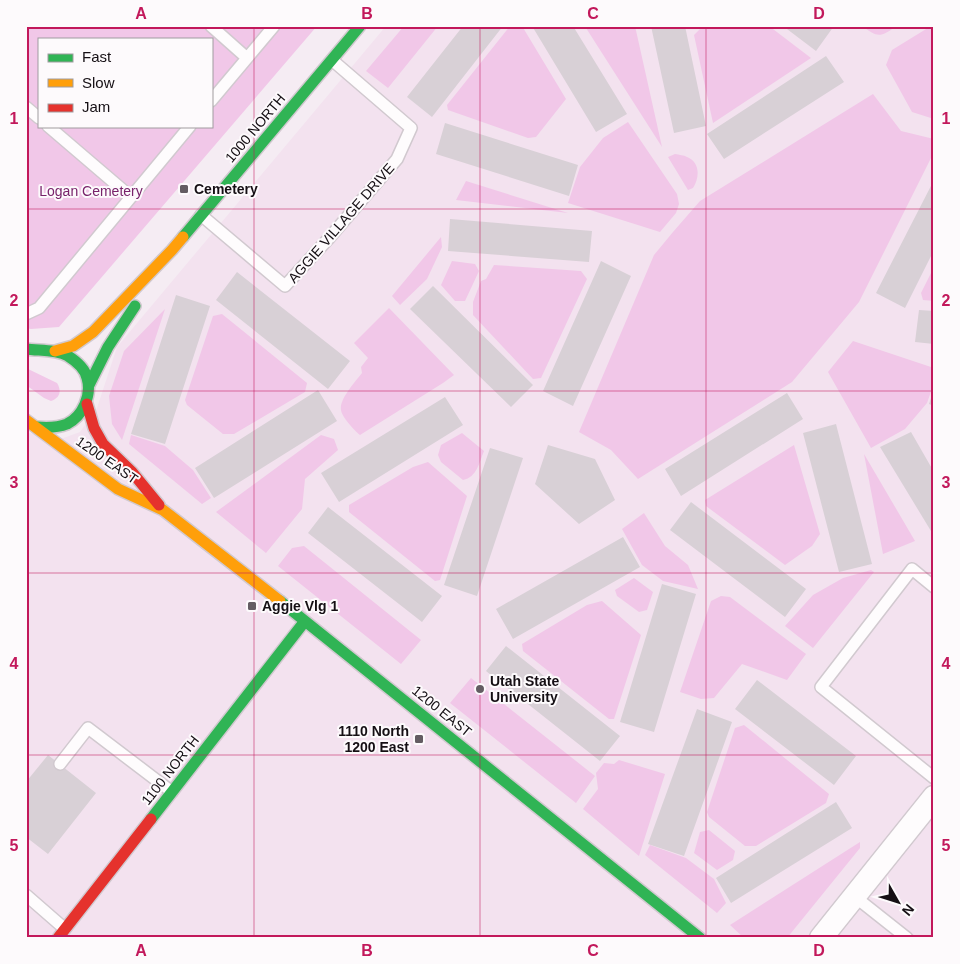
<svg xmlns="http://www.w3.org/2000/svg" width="960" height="964" font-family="Arial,sans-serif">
	<rect width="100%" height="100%" fill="#f5ecf3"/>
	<path fill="#f3e2ef" d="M386 26H934V938H26V432L58 440 80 432 97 408 117 347Z"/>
	<path fill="#f1c7e8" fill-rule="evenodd" d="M26 26H317L59 327 31 329 26 328ZM39 39H211V126H39Z
		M404 26H438L388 88 366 71Z
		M510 26H522L566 99 536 137 528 138 448 110 447 105Z
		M589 26H635L662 147 586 28Z
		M703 26H769L811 58 713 123 694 35Z
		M862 26H894L895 27C880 38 877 37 862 26Z
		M931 26H934V119L912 112 886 65 892 50Z
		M873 94 901 131 934 139V152L859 302 792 382 638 479 611 450 579 432 654 255 673 232 700 201Z
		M628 122 677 194 679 204 676 213 660 232 568 203 580 167 603 138Z
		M675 154C679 155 684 155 687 157 700 162 700 177 693 188L688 190 668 157Z
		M466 181 568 213 456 200Z
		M441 237 442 247 427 279 400 305 392 296Z
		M452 261 475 264 479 271 465 301H455L441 285Z
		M494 265 581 271 587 279 541 378 533 379 473 315V302L481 281 486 279Z
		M934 267V301L923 300 921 293Z
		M389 308 454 375 443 383 360 435C354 430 342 417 341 410 339 399 356 381 362 373L361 367 368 358 354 343Z
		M165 309 122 440 112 424 109 396 124 351Z
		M222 314 307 383 305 392 234 434H223L187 405 185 400 213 316Z
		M853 341 934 368V383L927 403 905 429 871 448 828 372Z
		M26 368 57 383C62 391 60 398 51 401L44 398 26 385Z
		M462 433 484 451C479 463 477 477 463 480L441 462 438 455 441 445Z
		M131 435 165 446 193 470 211 498 202 504 129 444Z
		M321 435 334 439 338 450 305 479 302 509 266 553 216 512Z
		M794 445 820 534 812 546 785 565 706 506 705 500Z
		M864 454 915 541 883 554Z
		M428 462 467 496 440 580 435 581 349 512V505L413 467Z
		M644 513 665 546 688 565 698 589 663 581 642 565 622 529Z
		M304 546 421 640 401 664 278 566 292 548Z
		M871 570 874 572 813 648 785 626 813 595 843 578Z
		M634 578 653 592 647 610 639 612 617 596 615 590Z
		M721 596 730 597 806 654 787 680 742 664 714 698 701 699 680 692 711 601Z
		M602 601 641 635 614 719H609L523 651 522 644 587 605Z
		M471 678 595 776 576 803 450 703Z
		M744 725 829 794 826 803 756 846H745L709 817 707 812 735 728Z
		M619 760 665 774 639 856 583 809 598 789 596 773 604 763 614 764Z
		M709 830 735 851 733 860 717 870 694 853 700 832Z
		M860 842V848L787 938H744L730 925Z
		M650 845 686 858 714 879 726 903 717 913 645 855Z"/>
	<path fill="#d8d0d6" d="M463 26H503L432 117 407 97Z
		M532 26H573L627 114 596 132Z
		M651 26H685L706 126 674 133Z
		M783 26H834L816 51Z
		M826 56 844 82 724 159 707 134Z
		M445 123 578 165 569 196 436 154Z
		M934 180V250L905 308 876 293Z
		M450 219 592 231 589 262 448 251Z
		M601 261 631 276 573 406 543 391Z
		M237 272 350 361 328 389 216 300Z
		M433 286 533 385 511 407 410 309Z
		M176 295 210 306 165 444 131 434Z
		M919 310 934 311V344L915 342Z
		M318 390 337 421 214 498 195 468Z
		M933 392H934V406L929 404Z
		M787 393 803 419 681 496 665 469Z
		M445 397 463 425 339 502 321 473Z
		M836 424 872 564 839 572 803 433Z
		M911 432 934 472V536L880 447Z
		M548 445 595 459 615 500 579 524 535 484Z
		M490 448 523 458 477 596 444 585Z
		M691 502 806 589 785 617 670 530Z
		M328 507 442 596 422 622 308 533Z
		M623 537 640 567 513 639 496 609Z
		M662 584 696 594 654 732 620 722Z
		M506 646 620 736 600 761 486 671Z
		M757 680 856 756 834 785 735 709Z
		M697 709 732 722 684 856 648 844Z
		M48 755 96 793 48 854 26 837V832L29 828 26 826V782Z
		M836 802 852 828 731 903 716 878Z"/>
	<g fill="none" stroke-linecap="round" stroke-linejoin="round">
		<defs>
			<path id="lane" d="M211 26 247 58
				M211 101 274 26
				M26 107 39 118
				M48 126 131 197
				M201 215 285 286 330 237 397 159 411 128 332 60
				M26 314 39 308 190 126
				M934 587 912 569 821 687 934 778
				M60 764 88 728 172 792
				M26 895 65 929
				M854 896 907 938"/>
			<path id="street" d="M821 938 934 797"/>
			<path id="fast" d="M183 237 360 26
				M26 349C39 351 55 349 68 356 76 361 85 369 87 378 92 395 83 416 67 424 57 428 48 428 37 427
				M89 385 108 347 135 306
				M280 601 700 938
				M151 819 305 621"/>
			<path id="slow" d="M55 351 73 346 93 332 172 250 183 237
				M26 420 118 489 163 510 280 601"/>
			<path id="jam" d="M87 404 94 428 103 444 132 472 159 505
				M58 938 151 819"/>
		</defs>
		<use href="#lane" stroke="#d1c9cf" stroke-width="14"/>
		<use href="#street" stroke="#d1c9cf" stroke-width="25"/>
		<use href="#fast" stroke="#d1c9cf" stroke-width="14"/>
		<use href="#slow" stroke="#d1c9cf" stroke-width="14"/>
		<use href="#jam" stroke="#d1c9cf" stroke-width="14"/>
		<use href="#lane" stroke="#fefcfd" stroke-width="11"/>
		<use href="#street" stroke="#fefcfd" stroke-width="22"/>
		<use href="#fast" stroke="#30b455" stroke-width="11"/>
		<use href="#slow" stroke="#ff9f0a" stroke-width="11"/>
		<use href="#jam" stroke="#e5322d" stroke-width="11"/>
	</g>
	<path fill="none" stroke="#c2185b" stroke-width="1" stroke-opacity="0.55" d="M254 26V938M480 26V938M706 26V938M26 209H934M26 391H934M26 573H934M26 755H934"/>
	<g fill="#635c62" stroke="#fdfafc" stroke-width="2">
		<rect x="179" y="184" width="10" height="10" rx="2.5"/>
		<rect x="247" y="601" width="10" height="10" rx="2.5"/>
		<circle cx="480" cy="689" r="5"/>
		<rect x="414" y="734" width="10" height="10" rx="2.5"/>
	</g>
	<g text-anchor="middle" stroke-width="4" stroke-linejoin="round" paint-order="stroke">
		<g font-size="14" fill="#150f14" stroke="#fdfafc">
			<text transform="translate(255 128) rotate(-50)" y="5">1000 NORTH</text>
			<text transform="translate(341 223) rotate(-49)" y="5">AGGIE VILLAGE DRIVE</text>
			<text transform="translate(107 460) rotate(35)" y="5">1200 EAST</text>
			<text transform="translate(442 711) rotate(39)" y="5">1200 EAST</text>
			<text transform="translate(170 770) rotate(-52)" y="5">1100 NORTH</text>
		</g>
		<g font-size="14" font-weight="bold" fill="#150f14" stroke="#fdfafc" text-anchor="start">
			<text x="194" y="194">Cemetery</text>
			<text x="262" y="611">Aggie Vlg 1</text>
			<text x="490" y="686">Utah State<tspan x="490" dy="16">University</tspan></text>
			<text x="409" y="736" text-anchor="end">1110 North<tspan x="409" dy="16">1200 East</tspan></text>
		</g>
		<g font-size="14" fill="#78236b" stroke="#fdfafc">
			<text x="91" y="196">Logan Cemetery</text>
		</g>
	</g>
	<rect width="960" height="964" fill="none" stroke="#fdfafc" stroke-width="55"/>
	<rect x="38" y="38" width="175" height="90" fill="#fdfafc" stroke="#a09c9f"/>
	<rect x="48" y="54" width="25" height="8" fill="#30b455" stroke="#a09c9f"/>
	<text x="82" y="62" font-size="15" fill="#150f14">Fast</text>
	<rect x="48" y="79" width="25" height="8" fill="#ff9f0a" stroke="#a09c9f"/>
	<text x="82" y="88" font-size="15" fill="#150f14">Slow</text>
	<rect x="48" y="104" width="25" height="8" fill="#e5322d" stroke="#a09c9f"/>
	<text x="82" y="112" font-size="15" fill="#150f14">Jam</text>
	<g transform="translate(898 902) rotate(129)" stroke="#fdfafc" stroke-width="4" paint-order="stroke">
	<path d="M0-4L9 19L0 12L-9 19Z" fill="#150f14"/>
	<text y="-8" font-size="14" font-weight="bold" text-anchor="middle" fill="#150f14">N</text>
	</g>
	<rect x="28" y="28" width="904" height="908" fill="none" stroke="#c2185b" stroke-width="2"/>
	<g font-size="16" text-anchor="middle" font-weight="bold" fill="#c2185b">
		<text x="141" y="19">A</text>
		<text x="367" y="19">B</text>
		<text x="593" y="19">C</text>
		<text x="819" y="19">D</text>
		<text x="14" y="124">1</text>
		<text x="946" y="124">1</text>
		<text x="14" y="306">2</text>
		<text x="946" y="306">2</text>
		<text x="14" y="488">3</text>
		<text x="946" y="488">3</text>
		<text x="14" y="669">4</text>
		<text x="946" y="669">4</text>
		<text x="14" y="851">5</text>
		<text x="946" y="851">5</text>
		<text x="141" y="956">A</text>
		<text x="367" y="956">B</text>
		<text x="593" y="956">C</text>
		<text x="819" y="956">D</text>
	</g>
</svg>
